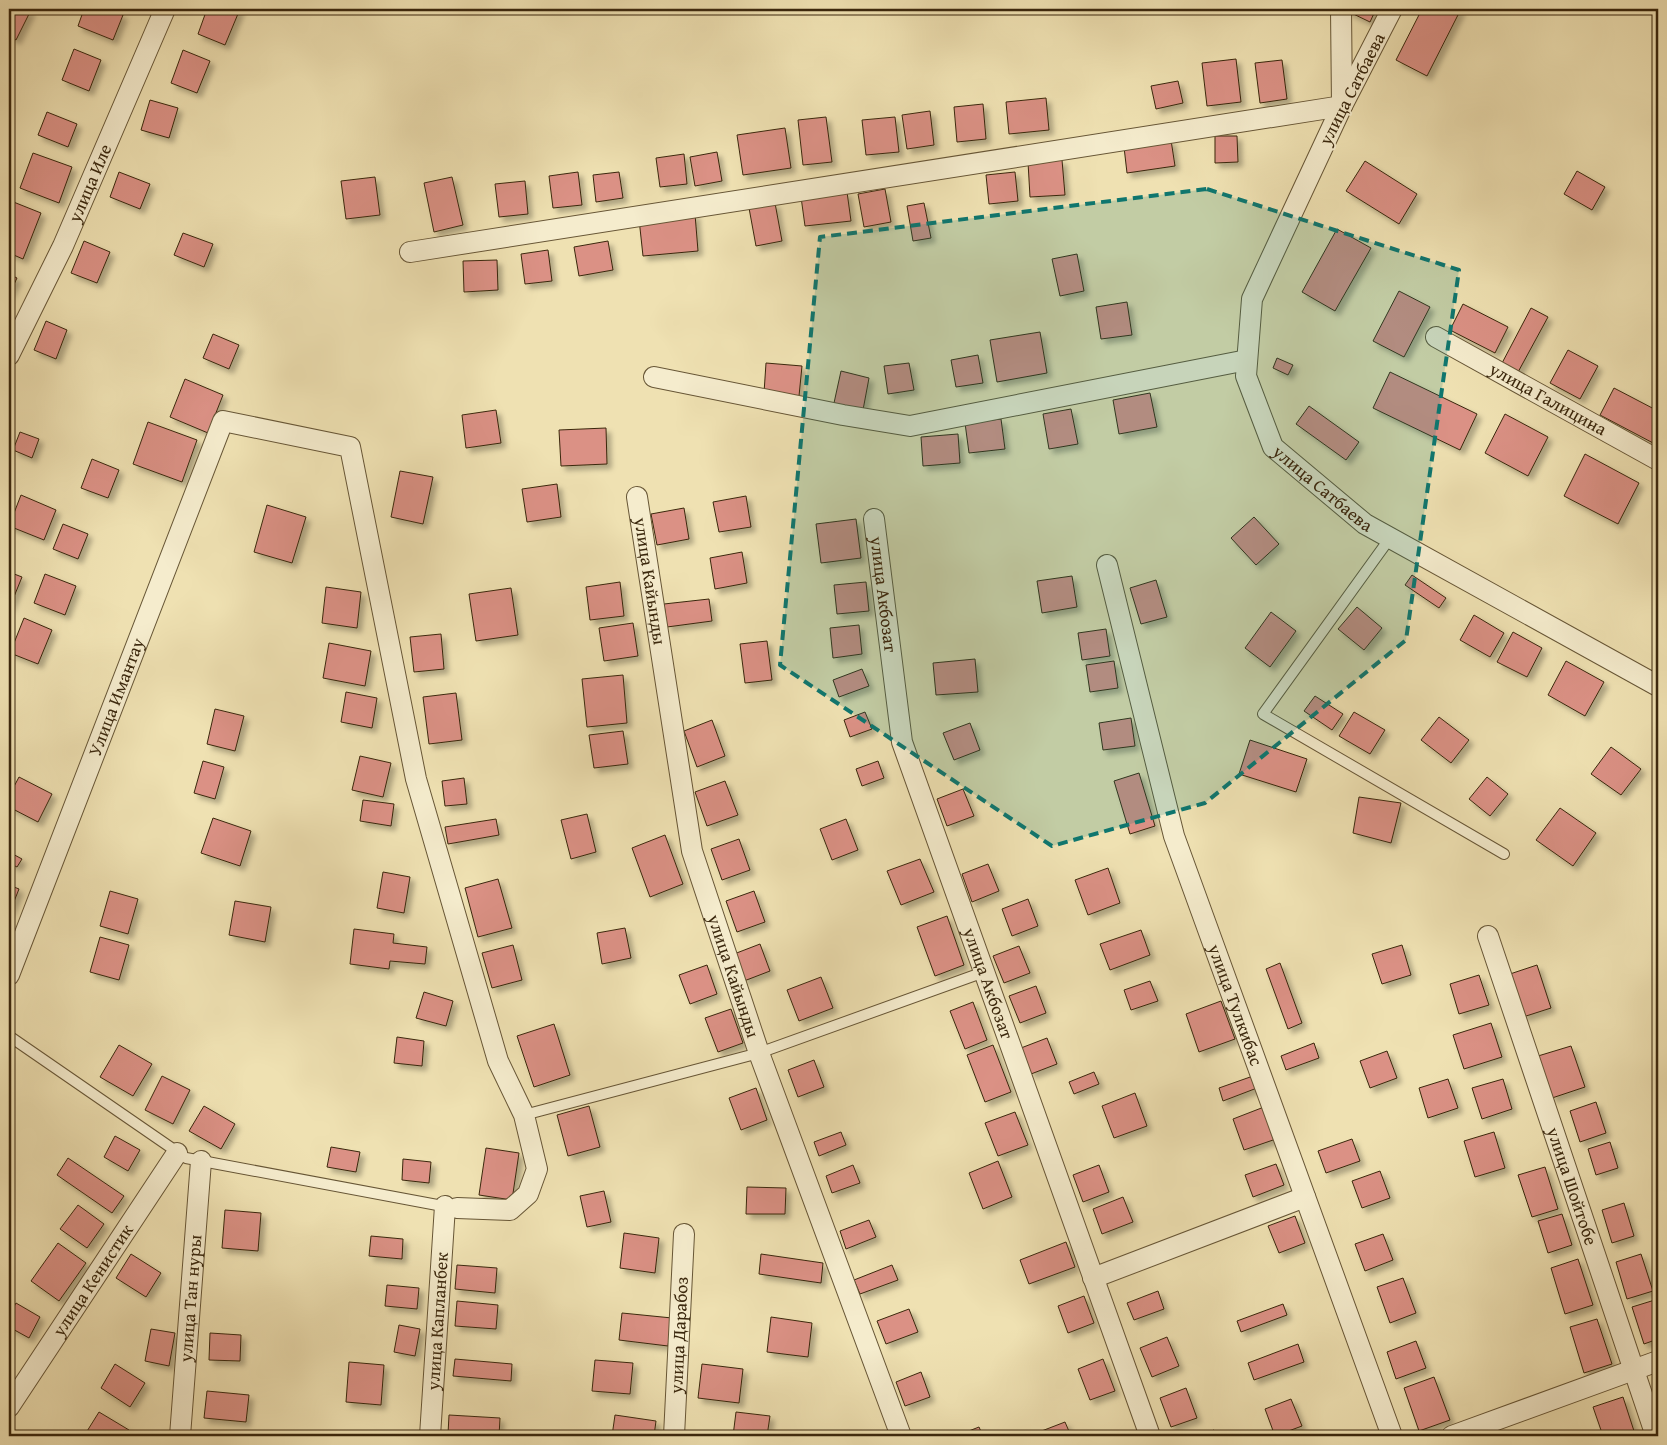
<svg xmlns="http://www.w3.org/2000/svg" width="1667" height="1445" font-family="'Gentium Book Plus',serif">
	<defs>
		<filter id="shadow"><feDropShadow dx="4.5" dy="4.5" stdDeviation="2.5" flood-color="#0004"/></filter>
	</defs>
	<rect width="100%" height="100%" fill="#efe1b2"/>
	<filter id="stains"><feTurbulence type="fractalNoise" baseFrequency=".004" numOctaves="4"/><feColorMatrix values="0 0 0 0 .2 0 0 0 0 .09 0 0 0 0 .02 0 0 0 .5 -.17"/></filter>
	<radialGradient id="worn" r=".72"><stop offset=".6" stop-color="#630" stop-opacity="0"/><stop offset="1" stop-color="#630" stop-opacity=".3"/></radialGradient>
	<path fill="#db9185" stroke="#3a270d" filter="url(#shadow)" d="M9 9 31 10 16 40 9 36Z
		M84 9H107L123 15 113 40 78 26Z
		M207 9H240L225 45 198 34Z
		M1343 9H1376L1370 22Z
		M1422 9H1461L1427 76 1396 60Z
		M74 49 101 60 89 91 62 80Z
		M183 50 210 61 197 93 171 83Z
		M1236 59 1241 102 1207 106 1202 63Z
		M1282 60 1287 99 1260 103 1255 63Z
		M1178 81 1183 103 1156 109 1151 86Z
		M1046 98 1049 130 1009 134 1006 102Z
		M150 100 178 108 169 138 141 130Z
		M983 104 986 139 957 142 954 107Z
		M930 111 934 145 907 149 902 115Z
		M47 112 77 124 68 147 38 135Z
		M826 117 832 162 803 165 798 120Z
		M895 117 899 152 866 155 862 120Z
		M785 128 791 168 743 175 737 135Z
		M1215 136H1237L1238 162 1215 163Z
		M1171 140 1175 166 1127 173 1124 147Z
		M717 152 722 181 695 186 690 157Z
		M33 153 72 167 59 203 20 188Z
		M684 154 687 184 660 187 656 158Z
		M1062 160 1065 195 1030 197 1028 162Z
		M1365 161 1417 194 1399 224 1346 191Z
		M1577 171 1605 187 1592 210 1564 194Z
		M119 172 150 184 140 209 110 197Z
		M578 172 582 205 553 208 549 176Z
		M619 172 623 198 596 202 593 175Z
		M1015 172 1018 201 989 204 986 175Z
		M375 177 380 215 346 219 341 181Z
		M452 177 463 225 434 232 424 183Z
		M525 181 528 214 499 217 495 184Z
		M885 189 891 222 864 227 858 194Z
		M847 192 851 221 805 226 801 197Z
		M11 201 41 213 23 259 9 253Z
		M775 203 782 241 756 246 749 208Z
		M924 203 931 238 913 241 907 206Z
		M695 214 698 251 643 256 639 219Z
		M1337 229 1371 248 1335 311 1302 292Z
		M183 233 213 244 204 267 174 255Z
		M84 241 110 252 97 283 71 273Z
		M608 241 613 270 579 276 574 247Z
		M548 250 552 281 525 284 521 254Z
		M1077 254 1084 291 1060 296 1052 259Z
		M497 260 498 290 464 292 463 261Z
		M9 274 17 278 9 295Z
		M1399 291 1430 307 1404 357 1373 341Z
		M1127 302 1132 335 1101 339 1096 307Z
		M1463 304 1508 327 1495 353 1450 330Z
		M1531 308 1548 317 1517 374 1501 365Z
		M46 321 67 330 56 359 34 350Z
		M1040 332 1047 373 997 382 990 340Z
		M213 334 239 345 229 369 203 358Z
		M1568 350 1598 366 1580 399 1550 383Z
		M978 355 983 383 956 387 951 360Z
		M1277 358 1293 365 1288 375 1273 368Z
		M766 363 802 366 799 396 764 393Z
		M909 363 914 390 888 394 884 366Z
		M841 371 869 378 863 410 834 403Z
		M1390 372 1477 414 1460 450 1373 408Z
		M185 379 223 395 208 433 170 417Z
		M1614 388 1658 411V437L1655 444 1600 415Z
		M1150 393 1157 427 1119 434 1113 400Z
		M1309 406 1359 442 1346 460 1296 424Z
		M1071 409 1078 444 1049 449 1043 414Z
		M496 410 501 443 466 448 462 415Z
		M1505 414 1548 437 1528 476 1485 453Z
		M1001 419 1005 449 969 453 965 423Z
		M148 422 197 440 182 482 133 464Z
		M606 428 607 464 561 466 559 430Z
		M20 432 39 439 32 458 13 450Z
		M958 434 960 463 923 466 921 437Z
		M1585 454 1639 483 1618 524 1564 496Z
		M92 459 119 470 108 498 81 488Z
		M400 471 433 477 423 524 391 517Z
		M557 484 561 517 527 522 522 489Z
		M21 495 56 510 44 540 9 526Z
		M746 496 751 527 719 532 713 502Z
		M267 505 306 517 292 563 254 552Z
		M684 508 689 539 657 545 651 514Z
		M1254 517 1279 544 1256 565 1231 538Z
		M856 519 861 558 821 563 816 524Z
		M63 524 88 534 78 559 53 549Z
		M742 552 747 583 715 589 710 558Z
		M9 572 22 577 9 609Z
		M45 574 76 586 65 615 34 603Z
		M1412 575 1446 598 1439 608 1405 585Z
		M1072 576 1077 607 1042 613 1037 581Z
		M1156 580 1167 617 1141 624 1130 588Z
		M620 582 624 616 590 620 586 587Z
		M866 582 869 611 837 614 834 585Z
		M326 587 361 592 357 628 322 623Z
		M511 588 518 635 476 641 469 594Z
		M709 599 712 621 667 627 664 604Z
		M1357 607 1382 628 1364 650 1338 629Z
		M1271 612 1296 631 1270 667 1245 648Z
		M1474 615 1504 633 1490 657 1460 640Z
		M24 618 52 630 38 664 10 653Z
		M633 623 638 656 604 661 599 628Z
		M859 625 862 654 833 658 830 628Z
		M1106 629 1110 656 1082 660 1078 633Z
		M1513 632 1542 648 1527 677 1497 662Z
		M441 634 444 669 414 672 410 637Z
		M767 641 772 680 745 683 740 644Z
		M329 643 371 651 365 686 323 678Z
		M975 659 978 692 936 695 933 663Z
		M1114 661 1118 688 1090 692 1086 665Z
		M1566 661 1604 682 1585 716 1548 695Z
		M862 669 869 686 839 697 833 680Z
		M623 675 627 723 587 727 582 679Z
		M346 692 377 698 372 728 341 722Z
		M456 693 462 740 429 744 423 697Z
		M1315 696 1343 714 1332 730 1304 711Z
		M215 709 244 716 235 751 207 744Z
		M865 712 872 729 850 737 844 720Z
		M1354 712 1385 730 1370 754 1339 736Z
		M1439 717 1469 740 1451 763 1421 740Z
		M1131 718 1135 746 1103 750 1099 723Z
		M712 720 725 756 697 767 684 731Z
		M970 723 980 750 954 760 943 733Z
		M623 731 628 764 594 768 589 735Z
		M1250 740 1307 759 1296 792 1239 774Z
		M1611 747 1641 769 1621 795 1591 774Z
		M360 756 391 763 383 797 352 790Z
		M203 761 224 767 215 799 194 793Z
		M878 761 884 778 862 786 856 769Z
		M1139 773 1155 826 1130 834 1114 781Z
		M19 777 52 794 38 822 9 807V796Z
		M1487 777 1508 794 1490 816 1469 799Z
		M464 778 467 804 445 806 442 781Z
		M725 781 738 815 707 826 695 792Z
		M963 789 974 816 947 826 937 799Z
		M1359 797 1401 803 1391 843 1353 833Z
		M363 800 394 804 391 826 360 821Z
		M1560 808 1596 833 1573 866 1536 840Z
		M587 814 596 852 571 859 561 820Z
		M213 818 251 831 240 866 201 853Z
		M496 819 499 835 448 844 445 827Z
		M846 819 858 850 832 860 820 829Z
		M665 835 683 884 650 897 632 848Z
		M739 839 750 870 722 880 711 849Z
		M9 852 22 859 17 867 9 863Z
		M920 859 934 892 901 905 887 871Z
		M988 864 999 891 972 902 962 874Z
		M1108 868 1120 903 1088 915 1075 880Z
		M383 872 410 877 404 913 377 908Z
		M498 879 512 928 478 937 465 888Z
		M9 885 19 889 9 914Z
		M110 891 138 899 128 934 100 926Z
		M754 891 765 922 737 932 726 901Z
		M1028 899 1038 926 1012 936 1002 909Z
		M235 901 271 907 265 942 229 935Z
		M947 916 964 965 935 976 917 927Z
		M625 928 631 958 602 964 597 933Z
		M354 929 394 934 393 943 427 947 425 964 390 961 389 969 350 964Z
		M1141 930 1150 955 1110 970 1100 944Z
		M100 937 129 945 119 980 90 972Z
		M760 944 770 971 744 981 734 954Z
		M513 945 522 980 492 988 482 953Z
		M1402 945 1411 975 1382 984 1372 954Z
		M1019 946 1030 973 1004 983 993 956Z
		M1280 963 1302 1023 1288 1029 1266 969Z
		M707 965 717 994 690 1004 679 975Z
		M1537 965 1551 1008 1523 1017 1510 974Z
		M1479 975 1489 1005 1459 1014 1450 984Z
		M821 977 833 1008 799 1021 787 990Z
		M1150 981 1158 1001 1131 1010 1124 990Z
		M1036 986 1046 1013 1020 1023 1009 996Z
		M424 992 453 1001 446 1026 416 1018Z
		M1221 1001 1235 1039 1199 1052 1186 1014Z
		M973 1002 987 1040 965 1049 950 1011Z
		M731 1009 743 1043 718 1052 705 1018Z
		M1491 1023 1502 1057 1464 1069 1453 1035Z
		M554 1024 570 1075 534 1087 517 1036Z
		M397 1037 424 1041 422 1066 394 1063Z
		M1047 1038 1057 1064 1031 1074 1021 1048Z
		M1314 1043 1319 1058 1286 1070 1281 1056Z
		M119 1045 152 1064 133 1096 100 1077Z
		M993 1045 1011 1092 985 1102 967 1055Z
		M1571 1046 1585 1087 1552 1098 1538 1056Z
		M1387 1051 1397 1078 1370 1088 1360 1061Z
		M814 1060 824 1087 798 1097 788 1070Z
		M1094 1072 1099 1084 1074 1094 1069 1082Z
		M162 1076 190 1090 173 1124 145 1110Z
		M1253 1076 1257 1088 1223 1101 1219 1088Z
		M1448 1079 1458 1108 1428 1118 1419 1088Z
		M1503 1079 1512 1109 1482 1119 1472 1088Z
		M756 1088 767 1120 741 1130 729 1098Z
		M1135 1093 1147 1126 1114 1138 1102 1106Z
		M1596 1102 1606 1133 1580 1142 1570 1111Z
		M204 1106 235 1124 221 1149 189 1131Z
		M589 1106 600 1147 568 1156 557 1115Z
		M1264 1107 1276 1139 1244 1150 1233 1119Z
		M1015 1112 1028 1145 998 1156 985 1123Z
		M841 1132 846 1145 819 1156 814 1142Z
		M1494 1132 1505 1168 1475 1177 1464 1141Z
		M115 1136 140 1150 128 1171 104 1157Z
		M1352 1139 1360 1161 1326 1173 1318 1151Z
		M1610 1142 1618 1168 1596 1175 1588 1149Z
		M331 1147 360 1152 356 1172 327 1167Z
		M486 1148 519 1153 512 1200 479 1195Z
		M68 1158 124 1196 112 1213 57 1175Z
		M403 1159 431 1162 429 1183 402 1180Z
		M998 1161 1012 1197 983 1209 969 1173Z
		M1276 1164 1284 1185 1253 1197 1245 1175Z
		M853 1165 860 1183 832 1193 826 1176Z
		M1099 1165 1109 1192 1083 1202 1073 1175Z
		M1545 1167 1558 1209 1532 1217 1518 1175Z
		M1380 1171 1390 1198 1362 1208 1352 1181Z
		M747 1187 786 1188 785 1214H746Z
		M604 1191 611 1222 587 1227 580 1196Z
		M1123 1197 1133 1222 1102 1234 1093 1209Z
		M1624 1203 1634 1236 1612 1243 1602 1210Z
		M78 1205 104 1224 87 1248 60 1229Z
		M225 1210 261 1213 258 1251 222 1248Z
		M1562 1214 1572 1245 1548 1253 1538 1221Z
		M1295 1216 1305 1243 1279 1253 1268 1226Z
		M869 1220 876 1237 846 1249 840 1231Z
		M624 1233 659 1238 655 1273 620 1268Z
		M1383 1234 1393 1260 1365 1271 1355 1244Z
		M371 1236 403 1239 402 1259 369 1256Z
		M1066 1242 1075 1267 1029 1284 1020 1260Z
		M58 1243 86 1263 59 1301 31 1281Z
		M131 1254 161 1273 146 1297 116 1278Z
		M761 1254 823 1263 821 1283 759 1274Z
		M1641 1254 1653 1291 1627 1299 1616 1262Z
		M1578 1259 1593 1305 1565 1314 1551 1268Z
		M457 1265 497 1268 495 1293 455 1289Z
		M892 1265 898 1280 860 1294 854 1280Z
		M1403 1278 1416 1313 1390 1323 1377 1287Z
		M387 1285 419 1288 417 1309 385 1306Z
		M1158 1291 1164 1309 1134 1320 1127 1303Z
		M1084 1296 1094 1323 1068 1333 1058 1306Z
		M1658 1299V1339L1644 1344 1632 1307Z
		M457 1301 498 1305 496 1329 455 1326Z
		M16 1303 40 1317 29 1338 9 1327V1316Z
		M1283 1304 1287 1315 1241 1332 1237 1321Z
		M909 1309 918 1332 886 1344 877 1321Z
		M622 1313 672 1318 668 1346 619 1340Z
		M771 1317 812 1323 808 1357 767 1352Z
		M1597 1319 1612 1364 1584 1373 1570 1327Z
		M399 1325 420 1329 415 1356 394 1352Z
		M151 1329 175 1333 169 1366 145 1361Z
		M210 1333 241 1335 240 1361 209 1360Z
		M1167 1337 1179 1366 1152 1377 1140 1348Z
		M1416 1341 1426 1368 1396 1379 1387 1352Z
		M1298 1344 1304 1362 1254 1380 1248 1363Z
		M455 1359 512 1364 511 1381 453 1376Z
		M1103 1359 1115 1391 1090 1400 1078 1369Z
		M595 1360 633 1363 630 1394 592 1391Z
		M349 1362 384 1365 381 1405 346 1402Z
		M115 1364 145 1383 130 1407 101 1388Z
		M702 1364 743 1369 739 1403 698 1398Z
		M921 1372 930 1397 905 1406 896 1382Z
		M1434 1377 1450 1420 1419 1431 1404 1388Z
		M1186 1388 1197 1418 1171 1427 1160 1398Z
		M207 1391 249 1395 246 1422 204 1418Z
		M1623 1397 1634 1431 1615 1436H1603L1593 1407Z
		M1291 1399 1302 1426 1275 1436 1265 1409Z
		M99 1412 129 1430 125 1436H84Z
		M736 1412 770 1416 767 1436H733Z
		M449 1415 500 1418 499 1436 448 1434Z
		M615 1415 656 1421 654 1436H612Z
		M1065 1422 1071 1436H1040L1039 1432Z
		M979 1427 983 1436H956Z
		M1214 1430 1217 1436H1199Z
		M208 1433 245 1436H207Z"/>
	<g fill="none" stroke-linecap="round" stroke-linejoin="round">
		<defs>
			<path id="lane" d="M1390 538 1263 714 1504 854
				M9 1036 186 1158 448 1207
				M524 1115 759 1053 984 972"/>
			<g id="street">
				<path id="s1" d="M1392 9 1342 106 1252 299 1246 376 1273 447 1365 524 1658 686"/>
				<path d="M410 252 1342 106 1341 9"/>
				<path id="s2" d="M1436 337 1658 460"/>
				<path id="s3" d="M9 355 63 246 165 9"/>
				<path d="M654 377 843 415 910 426 1247 360"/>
				<path id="s4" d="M637 497 692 851 759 1053 901 1436"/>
				<path id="s5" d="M874 519 902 742 1150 1436"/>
				<path id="s6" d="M1107 565 1174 836 1392 1436"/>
				<path id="s7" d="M1488 936 1656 1436"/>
				<path id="s8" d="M9 975 223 421 350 447 416 779 498 1061 524 1115 537 1169 528 1194 510 1210 457 1208"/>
				<path d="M1093 1278 1305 1197"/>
				<path id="s9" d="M9 1407 177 1153"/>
				<path id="s10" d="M180 1436 201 1161"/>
				<path id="s11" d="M430 1436 445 1206"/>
				<path id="s12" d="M674 1436 684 1234"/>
				<path d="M1452 1436 1658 1361"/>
			</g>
		</defs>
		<use href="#lane" stroke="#675636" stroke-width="12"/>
		<use href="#street" stroke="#675636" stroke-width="22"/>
		<use href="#lane" stroke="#f5eccd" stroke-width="10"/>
		<use href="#street" stroke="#f5eccd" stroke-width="20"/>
	</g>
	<path fill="#0f766e" fill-opacity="0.2" stroke="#0f766e" stroke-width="4" stroke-dasharray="10 6" stroke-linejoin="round" d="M1207 189 1459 270 1406 640 1205 803 1052 846 780 665 820 237Z"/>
	<g text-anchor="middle" stroke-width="4" stroke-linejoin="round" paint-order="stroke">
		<g font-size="18" fill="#3a270d" stroke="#f5eccd">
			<text transform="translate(1352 89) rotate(-63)" y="6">улица Сатбаева</text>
			<text dy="6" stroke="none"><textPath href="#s3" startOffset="190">улица Иле</textPath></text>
			<text dy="6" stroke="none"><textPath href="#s2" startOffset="128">улица Галицина</textPath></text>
			<text dy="6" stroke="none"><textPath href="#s1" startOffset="540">улица Сатбаева</textPath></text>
			<text dy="6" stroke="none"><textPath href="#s4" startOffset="85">улица Кайынды</textPath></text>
			<text dy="6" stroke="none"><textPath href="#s5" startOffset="76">улица Акбозат</textPath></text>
			<text dy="6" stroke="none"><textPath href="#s8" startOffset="298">Улица Имантау</textPath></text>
			<text dy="6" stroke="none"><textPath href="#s4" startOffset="490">улица Кайынды</textPath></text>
			<text dy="6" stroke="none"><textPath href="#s5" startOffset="481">улица Акбозат</textPath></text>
			<text dy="6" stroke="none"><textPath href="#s6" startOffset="459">улица Тулкибас</textPath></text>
			<text dy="6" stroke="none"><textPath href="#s7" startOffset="264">улица Шойтобе</textPath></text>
			<text dy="6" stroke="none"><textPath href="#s9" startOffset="152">улица Кенистик</textPath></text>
			<text dy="6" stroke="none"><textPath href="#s10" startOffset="138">улица Тан нуры</textPath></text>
			<text dy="6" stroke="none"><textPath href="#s11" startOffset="115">улица Капланбек</textPath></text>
			<text dy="6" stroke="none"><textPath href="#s12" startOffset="101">улица Дарабоз</textPath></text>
		</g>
	</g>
	<rect width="1667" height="1445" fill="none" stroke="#efe1b2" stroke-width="30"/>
	<rect x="10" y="10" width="1647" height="1425" fill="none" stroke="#3a270d" stroke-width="2.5"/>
	<rect x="15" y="15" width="1637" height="1415" fill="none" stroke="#3a270d"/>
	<rect width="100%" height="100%" filter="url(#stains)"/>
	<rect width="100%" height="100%" fill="url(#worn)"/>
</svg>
